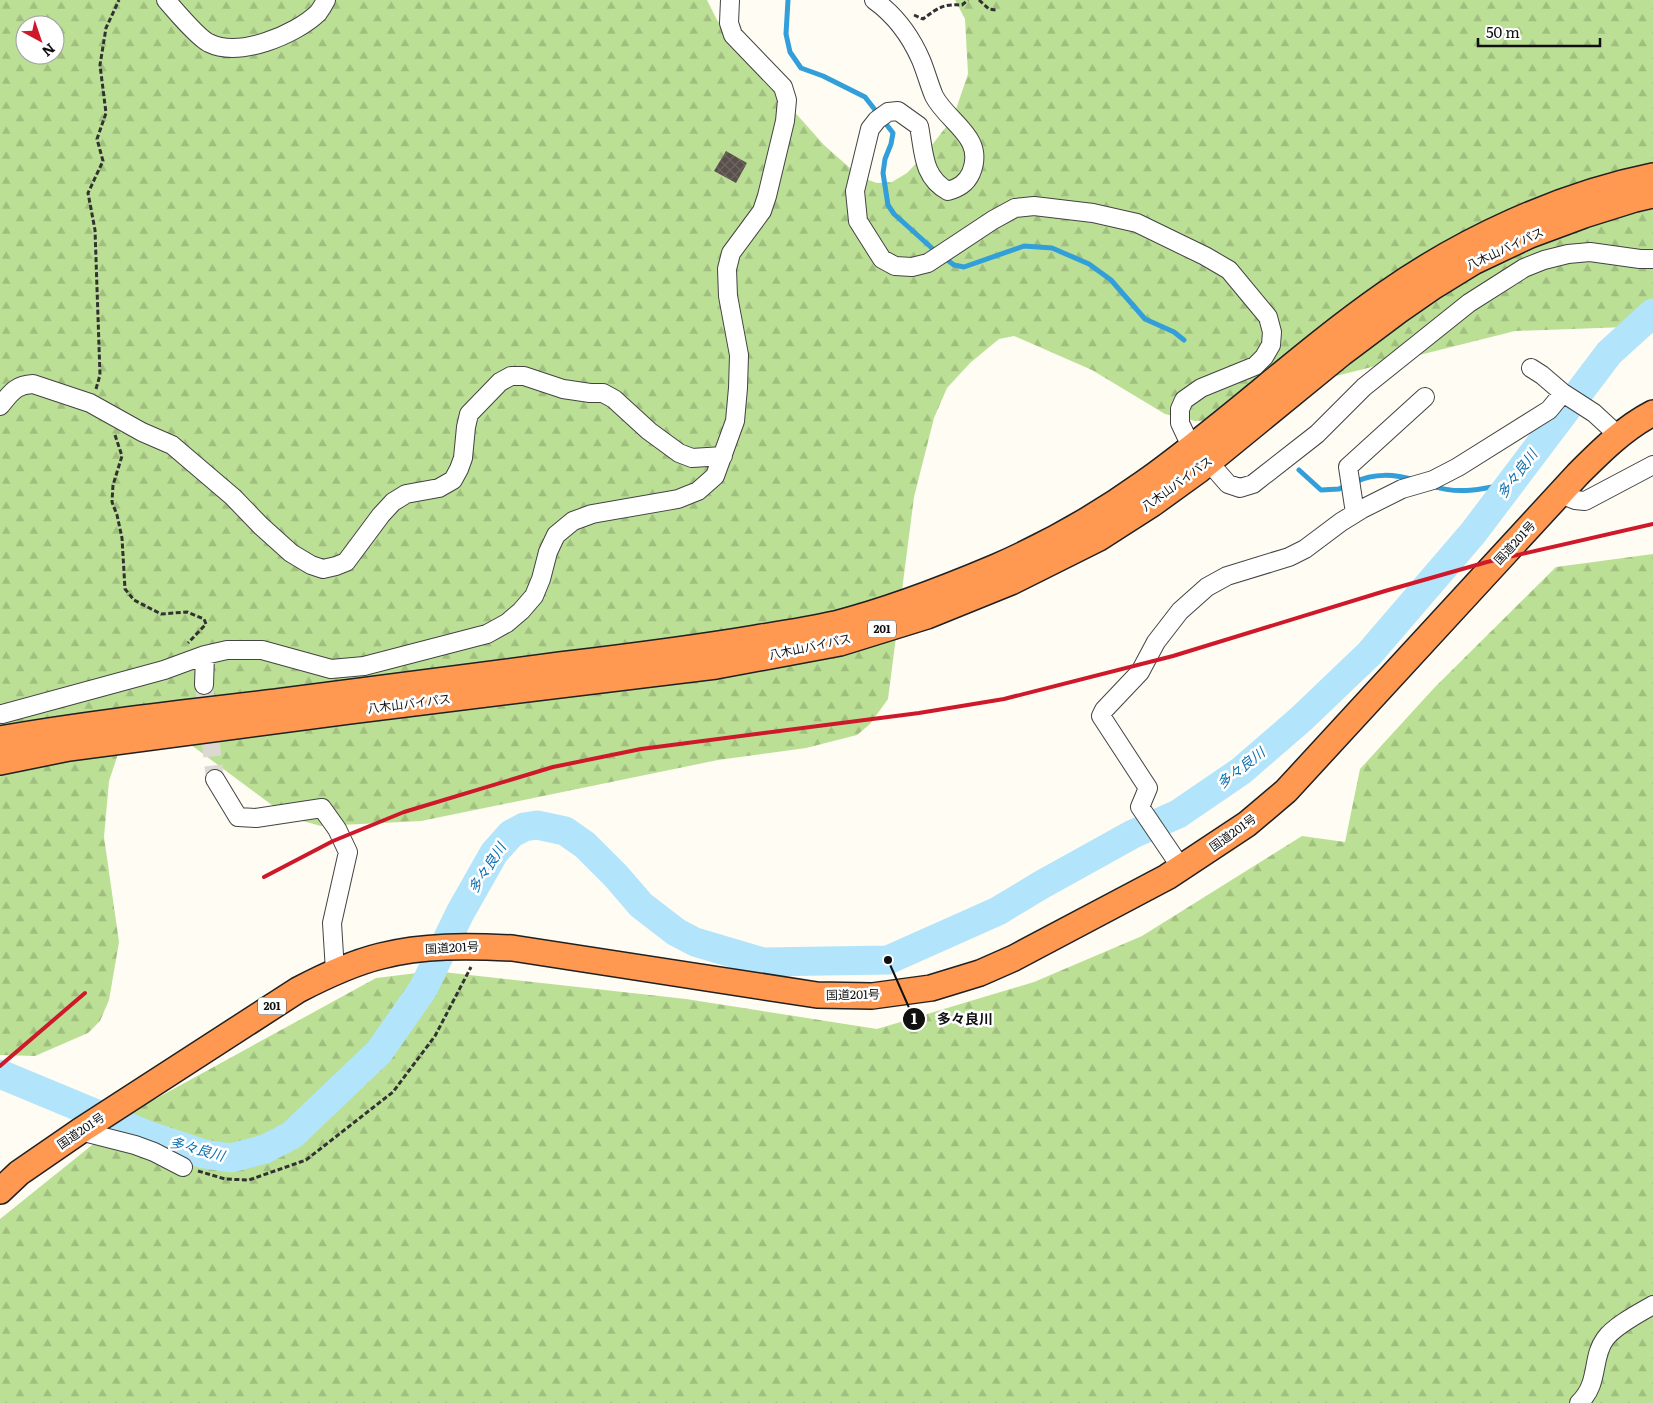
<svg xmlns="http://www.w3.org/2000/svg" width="1653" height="1403" font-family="Literata,'Noto Sans JP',serif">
	<defs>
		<pattern id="forest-firs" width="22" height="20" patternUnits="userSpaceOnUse" patternTransform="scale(1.25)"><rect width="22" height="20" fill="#bbe095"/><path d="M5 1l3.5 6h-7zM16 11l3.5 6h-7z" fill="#a0bf7f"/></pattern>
		<pattern id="building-cross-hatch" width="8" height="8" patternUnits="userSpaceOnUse" patternTransform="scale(1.25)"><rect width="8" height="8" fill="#5a504b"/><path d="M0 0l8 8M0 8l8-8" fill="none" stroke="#6d6561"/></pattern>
	</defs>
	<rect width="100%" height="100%" fill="#fffcf3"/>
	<path fill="url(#forest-firs)" fill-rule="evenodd" d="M0 0H707L717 20 758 71 824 145 860 177 877 183 892 182 907 173 925 154 953 118 968 74 965 19 955 0H1653V333L1626 327 1515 331 1316 381 1235 419 1195 421 1165 414 1092 370 1014 336 999 339 970 363 947 388 934 418 914 497 888 699 870 724 857 735 806 748 718 760 421 821 321 826 288 817 171 730 118 754 109 781 104 837 119 942 109 1000 100 1021 88 1033 35 1056 0 1055ZM25 25H55V55H25Z
		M1653 554V1403H0V1219L137 1109 376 978 434 971 686 999 877 1029 1034 982 1142 936 1302 836 1345 842 1360 769 1435 687 1556 567Z"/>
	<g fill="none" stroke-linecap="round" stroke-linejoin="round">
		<path stroke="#329fda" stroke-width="5" d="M788 0 786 34 790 52 801 68 823 76 865 97 893 133 891 144 885 159 883 173 888 205 894 214 934 250 954 265 964 267 1024 246 1052 248 1089 264 1111 280 1145 319 1174 332 1184 340
			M1299 470 1321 490 1339 489 1347 485
			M1355 482C1373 473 1395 474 1414 480
			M1432 486C1459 495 1484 489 1511 483"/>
		<path stroke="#b2e4fc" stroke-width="29" d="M0 1074 147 1135 204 1154 231 1158 265 1149 292 1135 379 1052 423 989 460 913 494 853 511 834 524 827 537 825 565 831 585 845 616 876 641 905 676 932 695 942 763 962 888 960 998 911 1041 885 1133 834 1178 814 1241 771 1301 719 1369 654 1473 533 1609 353 1653 313"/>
	</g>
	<path fill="url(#building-cross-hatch)" d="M726 151 747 163 736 183 714 171Z"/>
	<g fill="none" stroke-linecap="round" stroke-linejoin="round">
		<path stroke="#dbd9d1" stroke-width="18" stroke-dasharray="18 9" stroke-linecap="butt" d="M204 685 215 779"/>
		<defs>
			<path id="minor" d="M166 0C175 10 198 38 209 43 239 58 295 35 318 13 321 9 324 4 326 0
				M874 0C895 15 911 37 921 60 926 72 929 84 934 96 948 123 986 137 971 173 966 184 958 188 948 191 922 177 924 151 919 126L898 111 888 112 877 120 870 129 855 191 858 221 882 259 895 266 912 267 928 263 993 220 1015 208 1034 206 1093 213 1137 223 1205 256 1229 270 1268 317 1272 332 1271 345 1264 357 1255 366 1201 388 1184 400 1180 409V423L1187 438
				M1531 368 1542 375 1563 393 1594 413 1619 436
				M0 406C11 393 15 385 33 384L90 403 142 432 172 445 233 497 261 526 291 553 311 565 323 569 336 566 346 562 381 515 393 502 406 494 439 488 453 480 459 469 463 458 466 427 469 414 500 382 511 376H524L563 389 590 393H603L614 399 649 431 679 453 692 458 723 456
				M1214 468 1228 484 1240 488 1253 484 1317 434 1364 387 1469 303 1524 268 1544 260 1568 254 1590 252 1640 259H1653
				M1560 494 1575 500 1585 501 1653 465
				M1355 513 1348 467 1425 397
				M204 685 205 655 227 650H262L331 669 364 666 487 634 507 623 521 611 534 596 541 579 548 552 556 535 573 521 592 514 678 499 698 491 715 476 735 421 738 388 739 355 728 296 727 269 731 253 762 211 767 196 785 121 787 100 783 87 733 35 729 23 730 0
				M2 714 164 670 205 655
				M215 779 238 817 256 818 322 808 337 829 348 852 332 923 335 971
				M1182 869 1140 807 1148 788 1101 716 1104 710 1140 672 1156 642 1180 611 1207 587 1227 576 1289 557 1305 549 1341 522 1362 509 1402 489 1433 480 1458 467 1549 410 1563 393
				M80 1131 135 1145 154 1152 183 1167
				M1579 1403C1600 1383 1591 1358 1605 1339 1614 1326 1639 1313 1653 1305"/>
			<path id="highway" d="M0 739C91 723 184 713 276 702 371 690 466 678 560 665 626 657 691 649 756 638 782 634 809 630 835 624 890 610 944 589 996 567 1048 544 1098 516 1144 483 1227 424 1301 353 1384 295 1462 240 1559 195 1653 176
				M0 762 69 748 349 711 716 666 840 643 927 616 1011 582 1099 538 1152 504 1199 470 1342 353 1398 311 1434 286 1473 262 1530 235 1584 215 1635 199 1653 195
				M0 1191 19 1173 80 1131 298 990C325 976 352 963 381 956 424 945 468 946 512 948L817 995 872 996 931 988 980 973 1014 958 1167 877 1247 824 1286 791 1578 474C1601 451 1624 428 1653 413"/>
		</defs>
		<use href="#minor" stroke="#434343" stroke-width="20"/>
		<use href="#highway" stroke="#212121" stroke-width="28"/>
		<path stroke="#323232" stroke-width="3" stroke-dasharray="5 2.5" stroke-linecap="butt" d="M979 0 989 9 996 10
			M914 15 923 19C939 7 943 4 962 5L968 0
			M96 389 100 375 95 230 88 193 103 161 97 139 106 113 100 65 106 28 119 0
			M115 435 122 456 113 485 112 502 117 515 122 538 125 589 134 600 161 614 187 612 204 619 206 624 188 643
			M198 1171 225 1179 249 1180 306 1160 393 1092 435 1036 471 967"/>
		<use href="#minor" stroke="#fff" stroke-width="18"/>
		<use href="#highway" stroke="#ff9851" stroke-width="25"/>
		<path stroke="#ce192b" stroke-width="4" d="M264 877 333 841 404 812 553 767 641 749 919 713 1004 699 1173 656 1385 591 1487 562 1653 524
			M0 1066 85 993"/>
	</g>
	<g text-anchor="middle" stroke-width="5" stroke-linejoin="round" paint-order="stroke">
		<g fill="#fff" stroke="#585858" stroke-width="1">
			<rect x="868" y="620.5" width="28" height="17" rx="4"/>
			<rect x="258" y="997.5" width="28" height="17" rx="4"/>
		</g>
		<g font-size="11" font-weight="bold" fill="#101010">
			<text x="882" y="633">201</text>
			<text x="272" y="1010">201</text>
		</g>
		<g font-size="12" fill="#101010" stroke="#fff">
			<text transform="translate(1505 249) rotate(-25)" y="4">八木山バイパス</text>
			<text transform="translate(1177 484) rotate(-36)" y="4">八木山バイパス</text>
			<text transform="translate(1515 543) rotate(-47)" y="4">国道201号</text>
			<text transform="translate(810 647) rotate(-12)" y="4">八木山バイパス</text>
			<text transform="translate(409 704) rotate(-7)" y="4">八木山バイパス</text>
			<text transform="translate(1233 833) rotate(-36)" y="4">国道201号</text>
			<text transform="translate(452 948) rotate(-3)" y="4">国道201号</text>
			<text transform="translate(853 995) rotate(-1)" y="4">国道201号</text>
			<text transform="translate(81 1131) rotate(-34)" y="4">国道201号</text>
		</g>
		<g font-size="14" font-style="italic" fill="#0c70af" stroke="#fff">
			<text transform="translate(1517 474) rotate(-53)" y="5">多々良川</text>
			<text transform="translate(1241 768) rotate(-38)" y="5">多々良川</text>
			<text transform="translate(487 868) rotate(-57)" y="5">多々良川</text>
			<text transform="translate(197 1149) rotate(15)" y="5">多々良川</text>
		</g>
	</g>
	<path fill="none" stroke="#101010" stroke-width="2" d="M888 960L914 1019"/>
	<g fill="#101010" stroke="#fff" stroke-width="2">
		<circle cx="888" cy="960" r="5"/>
		<circle cx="914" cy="1019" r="12"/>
	</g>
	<g font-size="15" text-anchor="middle" font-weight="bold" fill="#fff">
		<text x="914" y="1024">1</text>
	</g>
	<g font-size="14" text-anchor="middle" font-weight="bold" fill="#101010" stroke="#fff" stroke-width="5" stroke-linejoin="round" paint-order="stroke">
		<text x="965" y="1024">多々良川</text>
	</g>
	<g transform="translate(40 40) rotate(140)"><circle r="24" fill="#ffffff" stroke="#9f9f9f"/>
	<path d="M0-4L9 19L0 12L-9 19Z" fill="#ce192b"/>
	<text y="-8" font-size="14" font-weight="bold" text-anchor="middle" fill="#101010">N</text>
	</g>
	<path d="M1478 38v8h122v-8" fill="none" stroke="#101010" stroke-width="2.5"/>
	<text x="1486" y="38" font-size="15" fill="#101010" stroke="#ffffff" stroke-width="4" paint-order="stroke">50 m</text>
</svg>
